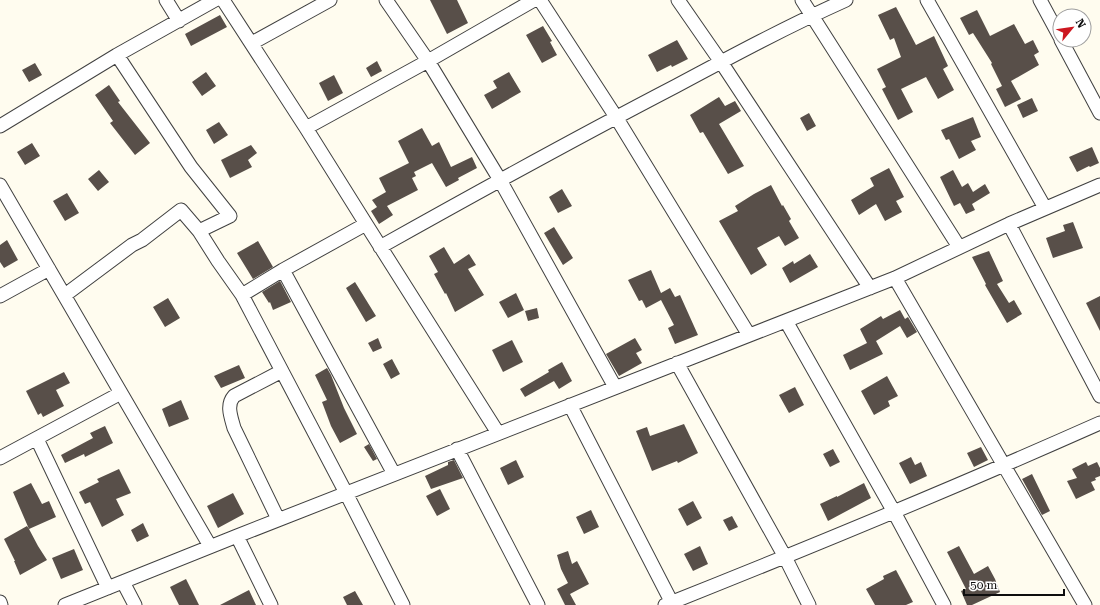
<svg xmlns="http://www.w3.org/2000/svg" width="1100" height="605" font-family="'Roboto Serif',serif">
	<rect width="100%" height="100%" fill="#fffcef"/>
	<path fill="#584f49" d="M430 0H457L468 23 447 34Z
		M896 7 916 45 934 36 948 66 943 69 954 90 938 99 926 77 901 89 913 112 898 120 882 89 886 87 877 69 901 57 894 38 890 40 878 15Z
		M977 10 990 36 1014 24 1025 44 1033 40 1039 52 1034 55 1039 65 1011 81 1021 99 1005 107 996 89 1002 86 991 64 992 63 973 33 969 35 960 18Z
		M220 15 227 27 191 46 185 34Z
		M543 26 552 41 550 42 557 55 542 63 526 35Z
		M677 40 688 59 672 67 671 65 657 72 648 55Z
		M377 61 382 71 371 77 366 68Z
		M35 63 42 75 29 82 22 70Z
		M206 72 216 86 202 96 192 82Z
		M509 72 521 92 492 109 484 95 497 88 493 81Z
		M334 75 343 93 328 101 319 83Z
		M109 85 120 101 118 102 150 143 135 155 110 123 113 121 95 95Z
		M719 97 725 106 735 101 741 111 719 124 744 166 728 174 703 132 700 133 690 115Z
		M1032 98 1038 111 1023 118 1017 105Z
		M809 113 816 126 807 131 800 118Z
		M973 117 981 137 971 141 976 150 959 159 949 139 946 140 941 130Z
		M219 122 228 135 214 144 206 130Z
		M422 128 432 146 439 142 451 167 472 157 477 168 458 178 459 180 446 187 432 163 414 172 416 176 412 178 418 190 387 206 393 215 379 224 371 211 377 207 372 200 386 192 379 178 409 163 398 141Z
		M32 143 40 156 25 165 17 152Z
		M251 145 257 153 248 160 252 167 230 178 221 160Z
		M1092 147 1099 163 1090 167 1089 166 1077 172 1069 157Z
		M889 168 904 197 896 201 902 212 885 221 876 204 859 215 851 200 874 186 870 178Z
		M99 170 109 182 98 191 88 179Z
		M953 170 962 187 968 183 973 192 985 184 990 193 972 204 975 210 966 214 960 203 954 206 940 177Z
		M771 185 782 206 783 205 791 219 789 221 799 238 785 246 779 236 757 248 767 265 751 275 719 221 738 211 735 206 754 194Z
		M562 189 572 206 558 213 549 197Z
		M67 193 79 213 65 221 53 201Z
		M1073 222 1083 248 1053 258 1046 238 1065 231 1063 225Z
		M554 227 573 258 563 265 544 233Z
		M7 240 18 260 4 268 0 262V245Z
		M258 241 273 267 253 279 237 253Z
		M444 247 454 264 469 254 476 265 468 269 484 295 455 312 446 293 445 294 434 274 438 272 429 256Z
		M989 251 1003 281 997 284 1009 303 1014 300 1022 314 1007 323 985 285 986 284 972 257Z
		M810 254 818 267 790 283 782 268 793 261 794 264Z
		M651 270 661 293 670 288 675 297 680 295 698 335 675 344 668 328 674 325 661 300 646 308 642 300 639 301 628 280Z
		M280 281 291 302 273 310 270 302 269 303 262 292Z
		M355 282 376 316 366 322 346 288Z
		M516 293 524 310 508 318 499 302Z
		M1100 296V331L1086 303Z
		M168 298 180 318 165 327 153 307Z
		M537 308 539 318 528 321 525 311Z
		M900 310 905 319 908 317 917 332 907 338 900 326 876 341 883 354 850 370 843 355 867 343 860 329 881 316 883 319Z
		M378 338 382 348 373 352 368 343Z
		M635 338 642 350 636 353 642 363 619 376 606 354Z
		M512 340 523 362 503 372 492 350Z
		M392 359 400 374 391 379 383 364Z
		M562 362 572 381 559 389 554 381 525 397 520 389 549 372 548 370Z
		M239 365 245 378 221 388 214 376Z
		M327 368 331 375 344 408 357 434 340 443 331 426 322 402 327 400 315 375Z
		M64 372 70 383 56 390 64 406 43 417 41 413 38 415 26 391Z
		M887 376 898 396 888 401 890 406 874 415 861 391Z
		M795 387 804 405 789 413 779 395Z
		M181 400 189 419 169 427 162 409Z
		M684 424 698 453 678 463 677 461 652 471 636 431 647 427 650 436Z
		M105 426 113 443 85 457 84 454 65 463 61 455 93 438 90 433Z
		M369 444 377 459 373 461 364 447Z
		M981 447 988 460 974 467 967 453Z
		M833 449 840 462 830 467 823 454Z
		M911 457 915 465 921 462 927 476 910 484 899 463Z
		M454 460 463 478 431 489 425 476 448 465V462Z
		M516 460 524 477 508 485 500 468Z
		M1086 462 1088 466 1097 462 1100 468V476L1095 478 1096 480 1091 482 1095 490 1076 499 1067 481 1077 478 1072 469Z
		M119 469 131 493 116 499 124 515 102 527 90 502 85 504 79 492 99 482 97 479Z
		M1032 474 1050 511 1042 515 1022 479Z
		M31 483 42 504 49 501 56 517 29 529 38 546 47 560 20 575 14 561H15L4 539 27 526 29 529 13 492Z
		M864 483 871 498 828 521 820 504 837 496V497Z
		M440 489 450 509 437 516 426 496Z
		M233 493 244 514 218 528 207 506Z
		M693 501 702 518 687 526 678 509Z
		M591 510 599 527 584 534 576 517Z
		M732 516 738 527 729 531 723 520Z
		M143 523 149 536 137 542 131 530Z
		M700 546 708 564 693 571 684 554Z
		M959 546 974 574 988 566 995 579 1000 592 972 605H967L961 591 966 589 947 552Z
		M74 549 83 570 61 579 52 558Z
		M568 551 572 564 577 561 589 584 570 594 576 605H565L557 589 568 583 561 569 557 555Z
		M896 570 913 602 906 605H875L866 589 884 579 883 576Z
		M186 579 199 605H179L170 587Z
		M249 590 256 605H220Z
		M355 591 363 605H347L343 597Z"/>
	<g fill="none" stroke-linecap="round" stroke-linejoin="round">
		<defs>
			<path id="minor" d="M166 0 179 21
				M223 0 306 128 366 224 498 433
				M386 0 428 61 500 180 615 387
				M540 0 616 117 749 335
				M678 0 721 62 870 288
				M802 0 959 247
				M927 0 1045 208
				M1040 0 1060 37
				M1061 40 1100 113
				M252 43 330 0
				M117 55 191 167 230 216 199 231 218 261 242 295 346 493 403 605
				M0 126 117 55 215 0
				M306 128 428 61 534 0
				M0 185 210 546
				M1009 224 1100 396
				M380 247C478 192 576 138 676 86 732 56 788 26 846 0
				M283 270 394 474
				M895 278 1085 605
				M65 295 132 245 142 240 181 210 199 231
				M242 295 283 270 366 224
				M0 296 49 269
				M786 321 894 512 944 605
				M677 363 785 557 809 605
				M570 405 673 605
				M37 439 108 588
				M457 449 538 605
				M0 458 121 393
				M278 519 234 428C231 417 226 405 234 396L282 371
				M237 536 271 605
				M123 582 135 605
				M0 602 1 605
				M65 605 237 536 895 278 1009 224 1100 185
				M665 605C811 547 956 487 1100 423"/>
		</defs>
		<use href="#minor" stroke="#414141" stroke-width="15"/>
		<use href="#minor" stroke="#fff" stroke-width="13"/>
	</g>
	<g transform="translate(1072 28) rotate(61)"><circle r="19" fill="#ffffff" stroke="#9f9f9f"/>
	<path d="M0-3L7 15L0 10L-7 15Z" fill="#cd1720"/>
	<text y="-6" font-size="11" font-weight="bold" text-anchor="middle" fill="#0e0e0e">N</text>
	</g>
	<path d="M964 589v6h100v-6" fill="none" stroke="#0e0e0e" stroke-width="2"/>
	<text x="970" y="589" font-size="12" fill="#0e0e0e" stroke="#ffffff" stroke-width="3" paint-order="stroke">50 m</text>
</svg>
